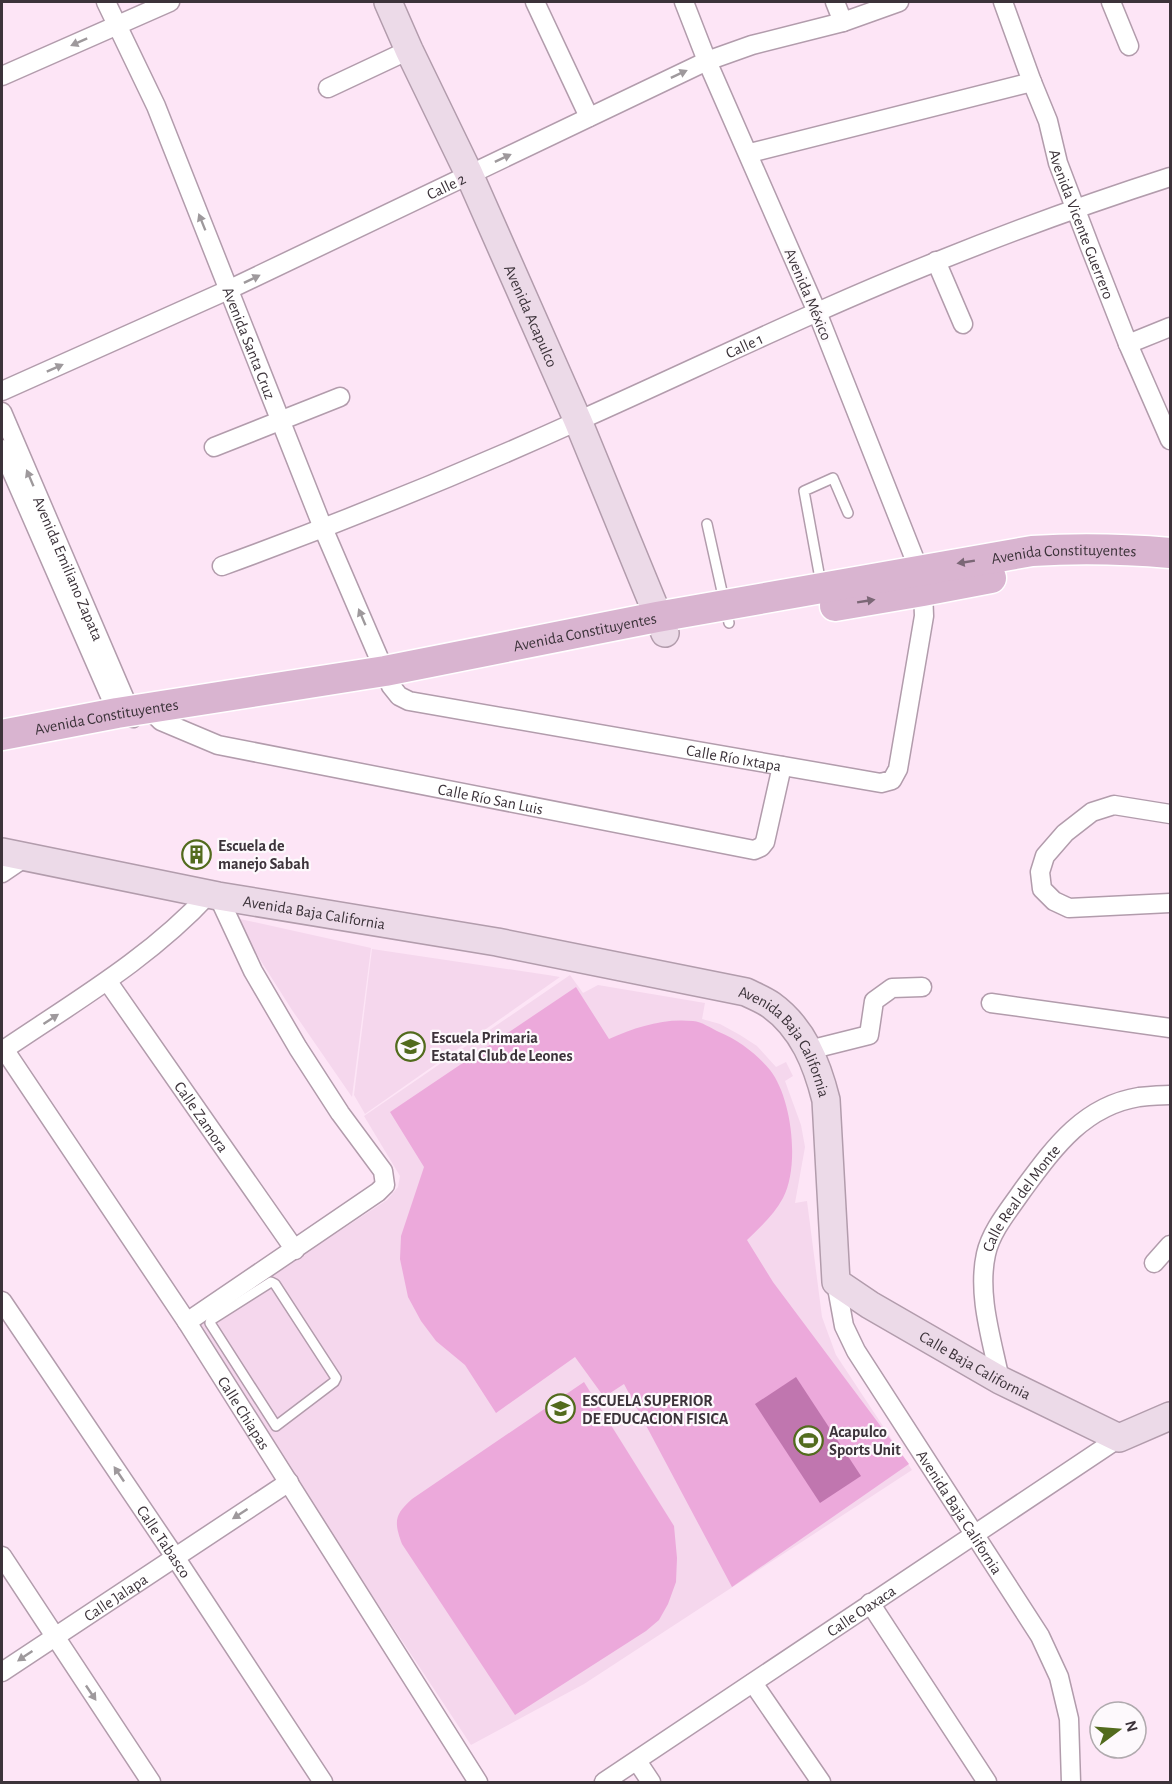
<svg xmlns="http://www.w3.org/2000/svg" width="1172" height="1784" font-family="'Alegreya Sans',sans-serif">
	<rect width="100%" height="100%" fill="#fde5f6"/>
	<path fill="#f5d7ed" d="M240 919 371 948 352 1097 292 1010 237 923Z
		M372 949 548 975 560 977 365 1114 354 1095Z
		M570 975 583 993 598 985 705 1003 702 1019 720 1024 740 1035 757 1046 776 1067 786 1062 793 1076 785 1081 801 1125 805 1147 795 1203 807 1201 822 1317 836 1355 912 1470 584 1684 471 1745 194 1326 387 1200 398 1187 400 1176 364 1116Z"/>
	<path fill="#eca9db" d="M576 987 609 1039C636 1027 663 1018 693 1021 702 1022 711 1028 719 1032 738 1040 756 1053 770 1070 792 1098 800 1166 783 1198 774 1215 760 1227 747 1240L773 1282 909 1464 732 1587 624 1384 604 1397 575 1357 496 1413 465 1365 436 1341 421 1321 408 1297 400 1259 401 1236 424 1167 390 1112Z
		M584 1382 674 1526 677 1558 676 1582 668 1604 659 1620 646 1631 515 1715 402 1544C394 1522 394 1515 412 1499Z"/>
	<path fill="#c076af" d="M796 1377 861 1476 820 1503 755 1404Z"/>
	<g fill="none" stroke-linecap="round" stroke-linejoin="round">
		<defs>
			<path id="lane" d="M707 524 729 623
				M821 584 804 491 833 478 848 513
				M271 1282 275 1284 336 1378 334 1382 276 1426 210 1323 211 1320Z"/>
			<g id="street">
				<path id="s1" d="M106 2 156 106 323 528 391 686 399 696 409 701 881 783 892 780 898 769 924 616 923 591 919 570 817 312 707 61 684 2"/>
				<path d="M535 2 589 117"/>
				<path d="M835 2 843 22"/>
				<path id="s2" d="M1003 2 1032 82 1048 121 1058 163 1090 247 1128 344 1170 440"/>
				<path d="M1111 2 1129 46"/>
				<path d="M2 76 170 2"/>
				<path d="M328 88 409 50"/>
				<path d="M750 153 1032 82"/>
				<path d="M936 261 963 324"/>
				<path d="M1128 344 1170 327"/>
				<path id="s3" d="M2 391 228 290 707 61 752 45 843 22 899 2"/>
				<path id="s4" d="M2 412 133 718"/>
				<path d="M214 447 340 397"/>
				<path d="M2 449 113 703"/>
				<path id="s5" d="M222 566C343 522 463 473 580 420 699 367 817 309 938 261 1015 230 1092 202 1170 177"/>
				<path id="s6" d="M148 708 161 721 218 745 754 850 761 847 765 842 782 766"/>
				<path d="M1170 814 1114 805 1092 812 1065 833 1045 856 1040 872 1042 889 1054 901 1069 908 1170 903"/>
				<path d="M2 873 24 858"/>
				<path id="s7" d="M108 982 295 1250"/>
				<path d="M991 1003 1170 1028"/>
				<path id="s8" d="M4 1049 187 1322 478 1782"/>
				<path d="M809 1050 869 1035 874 1001 892 988 922 987"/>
				<path d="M2 1051C74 1002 149 959 209 894"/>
				<path d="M1154 1263 1170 1245"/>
				<path id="s9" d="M836 1282 844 1326 856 1351 1040 1636 1059 1677 1069 1719 1071 1782"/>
				<path id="s10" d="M2 1301 175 1557 323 1782"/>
				<path d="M187 1322 378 1192 385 1185 383 1171 340 1113 298 1048 253 971 218 896"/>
				<path id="s11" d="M1000 1380C992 1340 977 1295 986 1254 991 1231 1009 1210 1022 1191 1053 1149 1083 1106 1139 1097 1149 1096 1160 1095 1170 1095"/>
				<path d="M2 1556 151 1782"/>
				<path d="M870 1603 987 1782"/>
				<path id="s12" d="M2 1672 289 1482"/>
				<path d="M753 1683 821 1782"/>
				<path d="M637 1761 651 1782"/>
				<path id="s13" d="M604 1782 1119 1438"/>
			</g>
			<g id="secondary">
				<path id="s14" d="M388 2 409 50 469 174 578 421 665 633"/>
				<path id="s15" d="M2 852 218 896 497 942 746 992C754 996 764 1000 771 1005 803 1028 817 1064 826 1100L836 1282 870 1305 1000 1380 1119 1438 1170 1416"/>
			</g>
			<g id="primary">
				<path d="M835 606 923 591 991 578"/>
				<path id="s16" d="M2 735 117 713 385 671 657 617 1032 551C1079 548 1124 549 1170 553"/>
			</g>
		</defs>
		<use href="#lane" stroke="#b29cac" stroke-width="12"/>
		<use href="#street" stroke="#b29cac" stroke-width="21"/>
		<use href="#secondary" stroke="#b29cac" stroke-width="30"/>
		<use href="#primary" stroke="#fff" stroke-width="33"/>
		<use href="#lane" stroke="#fff" stroke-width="9"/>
		<use href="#street" stroke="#fff" stroke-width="18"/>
		<use href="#secondary" stroke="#ecdae8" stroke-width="27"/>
		<use href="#primary" stroke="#d9b4d0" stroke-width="30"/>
	</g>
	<defs><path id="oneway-solid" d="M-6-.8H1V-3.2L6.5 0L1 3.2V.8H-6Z" transform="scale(1.5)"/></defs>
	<g fill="#9e999c">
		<use href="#oneway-solid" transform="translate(79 42) rotate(156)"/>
		<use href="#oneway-solid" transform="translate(679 74) rotate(-25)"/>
		<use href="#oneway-solid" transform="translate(503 158) rotate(-25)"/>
		<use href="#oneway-solid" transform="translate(202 222) rotate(-112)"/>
		<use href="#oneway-solid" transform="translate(252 279) rotate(-26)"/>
		<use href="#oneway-solid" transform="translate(55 368) rotate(-24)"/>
		<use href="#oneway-solid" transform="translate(30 478) rotate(-113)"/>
		<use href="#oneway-solid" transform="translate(362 617) rotate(-113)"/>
		<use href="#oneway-solid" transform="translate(51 1019) rotate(-33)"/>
		<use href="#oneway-solid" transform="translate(119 1474) rotate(-124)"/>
		<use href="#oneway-solid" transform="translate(240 1514) rotate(147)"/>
		<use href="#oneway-solid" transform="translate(25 1656) rotate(146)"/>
		<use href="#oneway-solid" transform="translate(91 1693) rotate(56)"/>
	</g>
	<g fill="#7b6776">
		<use href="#oneway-solid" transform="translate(966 562) rotate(171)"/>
		<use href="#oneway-solid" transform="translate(866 601) rotate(-9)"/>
	</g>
	<defs>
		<symbol id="building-ring" viewBox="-11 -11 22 22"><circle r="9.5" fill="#fdf9fc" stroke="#526b1d" stroke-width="1.5"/><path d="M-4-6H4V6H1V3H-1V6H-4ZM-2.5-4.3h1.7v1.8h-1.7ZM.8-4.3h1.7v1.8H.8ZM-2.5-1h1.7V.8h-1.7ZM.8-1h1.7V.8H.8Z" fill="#526b1d"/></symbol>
		<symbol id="school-ring" viewBox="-11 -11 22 22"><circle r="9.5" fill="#fdf9fc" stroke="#526b1d" stroke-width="1.5"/><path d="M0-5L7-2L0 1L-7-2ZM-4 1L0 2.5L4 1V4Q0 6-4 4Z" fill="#526b1d"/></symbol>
		<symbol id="stadium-ring" viewBox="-11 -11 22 22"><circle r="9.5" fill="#fdf9fc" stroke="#526b1d" stroke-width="1.5"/><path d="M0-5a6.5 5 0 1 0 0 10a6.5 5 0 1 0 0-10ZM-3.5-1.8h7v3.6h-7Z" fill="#526b1d"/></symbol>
	</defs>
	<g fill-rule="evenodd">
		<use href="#building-ring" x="180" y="838" width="33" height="33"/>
		<use href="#school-ring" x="394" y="1030" width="33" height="33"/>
		<use href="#school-ring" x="544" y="1392" width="33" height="33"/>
		<use href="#stadium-ring" x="792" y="1424" width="33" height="33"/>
	</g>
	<g text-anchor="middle" stroke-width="4.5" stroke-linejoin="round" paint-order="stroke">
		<g font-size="16" fill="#3c333a" stroke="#fdf9fc">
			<text dy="6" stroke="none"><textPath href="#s3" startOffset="489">Calle 2</textPath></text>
			<text dy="6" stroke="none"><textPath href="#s2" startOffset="236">Avenida Vicente Guerrero</textPath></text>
			<text transform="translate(809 294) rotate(67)" y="6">Avenida México</text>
			<text dy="6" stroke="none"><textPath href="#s14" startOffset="345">Avenida Acapulco</textPath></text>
			<text dy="6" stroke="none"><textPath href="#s1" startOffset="370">Avenida Santa Cruz</textPath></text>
			<text dy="6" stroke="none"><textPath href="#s5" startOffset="567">Calle 1</textPath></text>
			<text dy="6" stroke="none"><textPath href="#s16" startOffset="1078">Avenida Constituyentes</textPath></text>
			<text dy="6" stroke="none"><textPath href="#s4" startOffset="170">Avenida Emiliano Zapata</textPath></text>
			<text dy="6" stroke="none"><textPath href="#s16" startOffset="592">Avenida Constituyentes</textPath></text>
			<text dy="6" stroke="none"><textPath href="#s16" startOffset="106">Avenida Constituyentes</textPath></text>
			<text dy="6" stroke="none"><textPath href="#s1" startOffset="1095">Calle Río Ixtapa</textPath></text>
			<text dy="6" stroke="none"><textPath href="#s6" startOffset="358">Calle Río San Luis</textPath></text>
			<text dy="6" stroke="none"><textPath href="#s15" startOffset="318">Avenida Baja California</textPath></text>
			<text dy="6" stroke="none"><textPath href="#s15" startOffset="822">Avenida Baja California</textPath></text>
			<text dy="6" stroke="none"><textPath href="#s7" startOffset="164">Calle Zamora</textPath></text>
			<text dy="6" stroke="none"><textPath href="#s11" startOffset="194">Calle Real del Monte</textPath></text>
			<text dy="6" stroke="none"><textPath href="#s15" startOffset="1242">Calle Baja California</textPath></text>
			<text dy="6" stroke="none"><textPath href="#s8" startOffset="436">Calle Chiapas</textPath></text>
			<text dy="6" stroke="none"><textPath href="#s9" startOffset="264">Avenida Baja California</textPath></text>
			<text dy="6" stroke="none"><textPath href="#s10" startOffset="290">Calle Tabasco</textPath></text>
			<text dy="6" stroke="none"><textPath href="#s12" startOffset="136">Calle Jalapa</textPath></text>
			<text dy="6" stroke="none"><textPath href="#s13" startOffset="309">Calle Oaxaca</textPath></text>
		</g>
		<g font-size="16" font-weight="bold" fill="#3c333a" stroke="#fdf9fc" text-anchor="start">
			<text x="218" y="851">Escuela de<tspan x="218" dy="18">manejo Sabah</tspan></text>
			<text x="431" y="1043">Escuela Primaria<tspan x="431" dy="18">Estatal Club de Leones</tspan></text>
			<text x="582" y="1406">ESCUELA SUPERIOR<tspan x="582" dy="18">DE EDUCACION FISICA</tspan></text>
			<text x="829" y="1437">Acapulco<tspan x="829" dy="18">Sports Unit</tspan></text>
		</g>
	</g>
	<rect width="1172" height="1784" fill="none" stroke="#3c333a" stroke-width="6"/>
	<g transform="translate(1118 1730) rotate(74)"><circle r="28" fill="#fdf9fc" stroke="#b0aaae" stroke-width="1.5"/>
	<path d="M0-4.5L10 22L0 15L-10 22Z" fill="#526b1d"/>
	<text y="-9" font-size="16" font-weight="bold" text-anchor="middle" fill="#3c333a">N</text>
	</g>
</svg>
